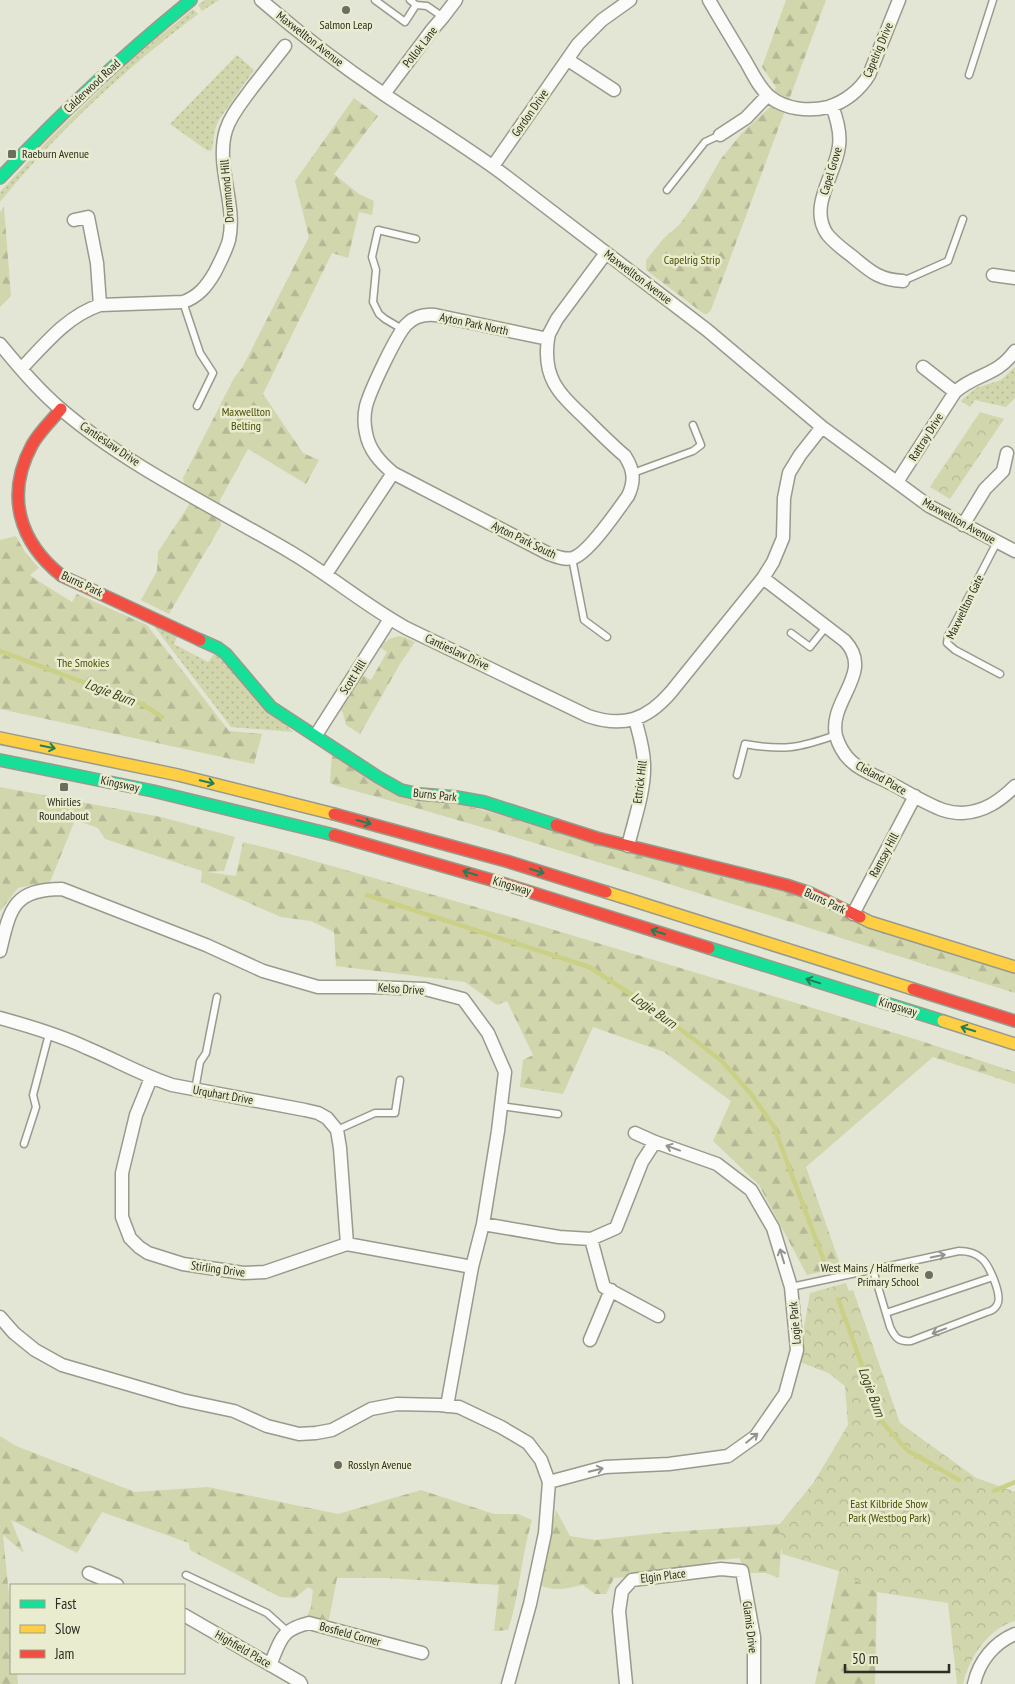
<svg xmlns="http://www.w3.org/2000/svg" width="1015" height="1684" font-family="'PT Sans Narrow',sans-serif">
	<defs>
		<pattern id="grass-dots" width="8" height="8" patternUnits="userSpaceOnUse" patternTransform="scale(1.25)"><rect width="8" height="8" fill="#d2d6ac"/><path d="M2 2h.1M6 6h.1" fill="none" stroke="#b5b894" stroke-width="1.8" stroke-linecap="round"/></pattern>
		<pattern id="forest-firs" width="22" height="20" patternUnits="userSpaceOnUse" patternTransform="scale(1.25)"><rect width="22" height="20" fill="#d2d6ac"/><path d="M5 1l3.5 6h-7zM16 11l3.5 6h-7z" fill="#b5b894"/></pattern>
		<pattern id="park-crowns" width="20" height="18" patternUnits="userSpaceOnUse" patternTransform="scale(1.25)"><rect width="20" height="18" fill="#d2d6ac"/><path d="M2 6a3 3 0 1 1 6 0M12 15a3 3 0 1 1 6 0" fill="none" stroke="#b5b894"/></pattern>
	</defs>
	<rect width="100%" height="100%" fill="#e3e5d5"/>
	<path fill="url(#grass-dots)" d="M205 0H219L202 11 198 5Z
		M193 9 198 14C126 68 57 132 0 202V192L51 137 134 57Z
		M237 55 254 70 218 121 215 130 212 150 208 151 170 124Z
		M1015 367V398L1006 407 975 400 970 407 961 401 976 388 1001 380Z
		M154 626 178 634 174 644 208 662 215 653 293 732 231 727Z"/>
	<path fill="url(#forest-firs)" d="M786 0H826L711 310 707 314H704L646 270V260L664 238 680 224 698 199 720 160 742 133 769 108 776 87 762 67Z
		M354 98 378 116 334 174 359 194 374 201 372 215 359 212 348 258 332 253 263 394 303 453 319 460 306 484 248 449 220 500 221 525 169 614 141 600 157 571 158 552 189 505 183 478 234 378 242 368 309 237 295 181Z
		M4 207 11 296 0 307V212Z
		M16 536 25 552 39 568 30 575 35 579 72 602 77 594 147 625 229 731 262 734 254 764 0 709V540Z
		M399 636 404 637 415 642 400 664 360 734 346 725 343 713 339 708 361 674 371 680 387 652 378 646 382 640 386 642 389 639Z
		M332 753 376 782 784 890 1015 973V993C789 922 563 848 334 785L330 783Z
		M0 787 161 817 235 837 224 871 207 872 236 876 243 842 279 851 528 922 793 1002 921 1041 1015 1072V1084L933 1057 806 1167 841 1267 807 1275 759 1185 713 1141 731 1101 664 1052 593 1027 563 1094 520 1087 523 1060 533 1055 507 1001 497 1005 465 982 336 966 334 932 311 921 281 917 201 882 202 871 105 839 98 828 75 820 50 882 18 888 0 911Z
		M808 1310 900 1424 976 1478 1015 1492 781 1549 779 1578 766 1573H748L739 1558 711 1561 702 1571 614 1578 606 1594H595L583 1585C564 1589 555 1592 537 1584L556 1510 570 1536 595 1540 658 1533 780 1524 796 1504 875 1503 845 1386 829 1373 798 1361Z
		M0 1436 16 1446 135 1492 208 1487 338 1514 421 1490 494 1514H518L532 1520C521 1556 520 1594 508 1630L494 1631 499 1585 386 1578H337L329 1619 325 1623 306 1619 311 1607 313 1590 308 1587 295 1598 280 1597 190 1550 189 1543 102 1512 77 1553 11 1520 24 1553 3 1535 11 1616V1673H17L18 1684H0Z
		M839 1571 877 1592 875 1684H815Z"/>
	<path fill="url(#park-crowns)" d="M980 412 1004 419 950 499 930 487Z
		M846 1283 849 1291 853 1290 900 1423 976 1478 1015 1492V1621C988 1628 969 1658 963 1684H957L948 1603 877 1592 839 1571 782 1554 780 1524 814 1482 848 1425 845 1386 829 1373 798 1361 810 1293Z"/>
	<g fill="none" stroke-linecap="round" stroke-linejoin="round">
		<path stroke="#cbd087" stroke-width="4.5" d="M0 651 142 704 162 717
			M367 895 589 967 654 1009 722 1061 751 1094 774 1127 824 1261
			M838 1299 883 1423 907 1450 959 1480
			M994 1491 1015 1482"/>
		<defs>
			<path id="lane" d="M375 0 405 22 416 5
				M410 0 416 5 427 6 443 17
				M969 75 993 0
				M667 190 705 142 720 135
				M903 281 948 261 963 219
				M183 302 200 353 213 373 197 406
				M402 329 385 319 379 314 373 302 376 270 372 257 378 230 416 239
				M633 473 693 451 701 445 693 425
				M997 542 953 627 948 636 947 643 955 650 1000 674
				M572 558 584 620 607 637
				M791 633 810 647 826 627
				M737 775 745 744C784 751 799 748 836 735
				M195 1090 200 1062 206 1053 217 997
				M501 1106 558 1114
				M337 1130 375 1113H395L400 1080
				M24 1144 36 1107 33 1095 49 1034
				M791 1287 959 1251C967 1251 974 1252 981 1258 989 1264 1003 1296 997 1305 995 1309 991 1311 987 1312L911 1341C899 1342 895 1338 890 1327L873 1270
				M886 1313 993 1277
				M186 1575 267 1613 287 1631"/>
			<path id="street" d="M261 0C300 34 342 66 385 95 424 121 465 146 503 174L707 330 822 427 929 506 1015 551
				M709 0C721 21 734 42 746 62 753 74 759 88 770 97 785 109 809 112 828 107 845 102 860 90 869 75L899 0
				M568 60 614 90
				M384 94 431 31 443 17 456 0
				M832 106C837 119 841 132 839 146 836 174 808 206 827 234 834 243 844 250 853 257 870 271 879 280 903 281
				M720 135 746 118 768 95
				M493 166 578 44 602 20 630 0
				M74 220 88 217 97 263 100 305
				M993 275 1015 278
				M548 339C542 380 561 395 588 421 600 433 612 445 625 456 634 470 635 481 628 496 617 511 589 553 573 558 565 560 557 557 549 554L393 473C380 462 369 450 366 433 364 424 364 415 366 406 370 391 397 333 407 324 415 316 424 314 435 315L548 339 549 334 557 319 606 253
				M0 344C19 367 39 391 63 411 129 467 216 508 292 553 331 576 366 606 406 628L588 716C623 728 647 720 671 692L763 578 773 562 783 538 784 498 789 473 800 455 822 427
				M923 367 955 392
				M21 369C45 344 67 316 100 305L183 302C198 297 207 286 215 272 220 262 226 251 229 240 237 204 215 166 226 130 231 114 243 101 252 88 263 74 274 60 285 46
				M897 482 955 392C976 373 996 377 1015 351
				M963 525 985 489 1003 471 1007 453
				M326 574 393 473
				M763 578 845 641C875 673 828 700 836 736 839 746 844 755 852 762 863 772 879 777 892 784 909 793 926 804 943 810 949 812 956 813 962 813 984 812 1000 801 1015 786
				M316 735 390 619
				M628 846C634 821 645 790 644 765 644 749 639 734 635 719
				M853 914 915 796
				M0 951C10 909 13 889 62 889L206 945 263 971 318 987H371L425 989 463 999 488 1033 505 1072 498 1131 483 1224 472 1267 447 1406
				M0 1018C29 1026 60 1035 87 1048 116 1060 142 1075 172 1085L305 1110 318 1113 327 1118 337 1130 340 1148 347 1244
				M151 1078 136 1115 122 1173V1217L130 1238 139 1247 148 1253 183 1264 243 1273 265 1272 347 1244 472 1267
				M483 1224 559 1237 591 1239 616 1228 642 1162 655 1142
				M591 1239 604 1287 658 1316
				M0 1317 14 1333 35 1350 62 1365 182 1400 234 1411 267 1426 299 1434 316 1433 332 1430 371 1409 397 1404 440 1405 459 1407 501 1427 528 1443 541 1460 549 1482 545 1533 530 1604 508 1684
				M590 1340 611 1290
				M549 1482 605 1467 669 1464 728 1456 756 1436 785 1394 797 1350 791 1287 773 1228 751 1190 717 1164 655 1142 635 1133
				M89 1573 117 1585
				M184 1615 300 1682 301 1684
				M270 1665C281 1640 280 1630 309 1623L422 1653
				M626 1684 619 1611 622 1591 632 1580 721 1569 742 1571 754 1637V1684
				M974 1684C979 1661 994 1643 1015 1634"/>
			<path id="fast" d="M0 178C60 114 123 55 191 0
				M200 640 218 648 226 654 271 707 378 777 401 790 419 794 456 797 484 802 556 825
				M0 760 153 791 334 835
				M709 948 943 1021"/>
			<path id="slow" d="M0 738 178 775 334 814
				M606 892 913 989
				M860 917 870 922 1015 967
				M943 1021 1015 1044"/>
			<path id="jam" d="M61 409C51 421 39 432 32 445 5 495 19 542 62 576L200 640
				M334 814 506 861 606 892
				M556 825 597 838 786 885 810 893 860 917
				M334 835 495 881 709 948
				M913 989 1015 1021"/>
		</defs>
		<use href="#lane" stroke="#989a8d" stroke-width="9"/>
		<use href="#street" stroke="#989a8d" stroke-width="15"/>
		<use href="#fast" stroke="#989a8d" stroke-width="14"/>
		<use href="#slow" stroke="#989a8d" stroke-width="14"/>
		<use href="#jam" stroke="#989a8d" stroke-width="14"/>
		<use href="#lane" stroke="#fbfbf9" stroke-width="6"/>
		<use href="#street" stroke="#fbfbf9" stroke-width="12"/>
		<use href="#fast" stroke="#16e098" stroke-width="11"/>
		<use href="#slow" stroke="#ffcf43" stroke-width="11"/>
		<use href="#jam" stroke="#f24e42" stroke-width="11"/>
	</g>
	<defs><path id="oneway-shaft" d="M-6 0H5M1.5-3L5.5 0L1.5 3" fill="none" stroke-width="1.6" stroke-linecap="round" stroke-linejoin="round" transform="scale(1.25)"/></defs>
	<g stroke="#237e57">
		<use href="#oneway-shaft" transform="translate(48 747) rotate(11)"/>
		<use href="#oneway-shaft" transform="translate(207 782) rotate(13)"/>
		<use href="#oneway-shaft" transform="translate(364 822) rotate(15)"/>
		<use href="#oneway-shaft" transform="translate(537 871) rotate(18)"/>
		<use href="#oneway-shaft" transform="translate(470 873) rotate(-163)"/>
		<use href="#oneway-shaft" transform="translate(658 932) rotate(-163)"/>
		<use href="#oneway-shaft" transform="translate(813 981) rotate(-163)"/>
		<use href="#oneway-shaft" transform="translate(968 1029) rotate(-163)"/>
	</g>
	<g stroke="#94948e">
		<use href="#oneway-shaft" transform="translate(673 1148) rotate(-160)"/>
		<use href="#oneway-shaft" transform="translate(782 1256) rotate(-107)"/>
		<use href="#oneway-shaft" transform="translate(938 1256) rotate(-12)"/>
		<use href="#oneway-shaft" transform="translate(939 1331) rotate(159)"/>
		<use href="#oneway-shaft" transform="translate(752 1438) rotate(-39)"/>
		<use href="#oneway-shaft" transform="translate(596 1470) rotate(-14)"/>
	</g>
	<g fill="#6d6e61" stroke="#e9ecce" stroke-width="2">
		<circle cx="346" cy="10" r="5"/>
		<rect x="7" y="149" width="10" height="10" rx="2.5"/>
		<rect x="59" y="782" width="10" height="10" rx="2.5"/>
		<circle cx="929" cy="1275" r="5"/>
		<circle cx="338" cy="1465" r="5"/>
	</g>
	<g text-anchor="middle" stroke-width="5" stroke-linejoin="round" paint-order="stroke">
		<g font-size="12" fill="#2d2e22" stroke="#e9ecce">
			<text x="346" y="29">Salmon Leap</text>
			<text x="22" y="158" text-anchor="start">Raeburn Avenue</text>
			<text x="64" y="806">Whirlies<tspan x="64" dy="14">Roundabout</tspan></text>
			<text x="919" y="1272" text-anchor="end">West Mains / Halfmerke<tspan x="919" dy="14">Primary School</tspan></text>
			<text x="348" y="1469" text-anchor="start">Rosslyn Avenue</text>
		</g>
		<g font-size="12" fill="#2d2e22" stroke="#e9ecce">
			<text transform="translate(310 39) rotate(38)" y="4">Maxwellton Avenue</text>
			<text transform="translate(420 47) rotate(-52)" y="4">Pollok Lane</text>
			<text transform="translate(878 50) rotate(-67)" y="4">Capelrig Drive</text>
			<text transform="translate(92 86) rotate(-43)" y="4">Calderwood Road</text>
			<text transform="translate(530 113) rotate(-55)" y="4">Gordon Drive</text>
			<text transform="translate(831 171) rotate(-73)" y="4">Capel Grove</text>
			<text transform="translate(227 191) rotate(-95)" y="4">Drummond Hill</text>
			<text transform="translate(638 277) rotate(37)" y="4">Maxwellton Avenue</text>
			<text transform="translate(474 324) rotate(12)" y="4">Ayton Park North</text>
			<text transform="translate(926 437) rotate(-58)" y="4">Rattray Drive</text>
			<text transform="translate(110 444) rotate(34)" y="4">Cantieslaw Drive</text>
			<text transform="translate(959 521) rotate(29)" y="4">Maxwellton Avenue</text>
			<text transform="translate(524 540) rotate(26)" y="4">Ayton Park South</text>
			<text transform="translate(82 584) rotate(25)" y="4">Burns Park</text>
			<text transform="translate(965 607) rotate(-64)" y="4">Maxwellton Gate</text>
			<text transform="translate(457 652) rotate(25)" y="4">Cantieslaw Drive</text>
			<text transform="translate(353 677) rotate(-58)" y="4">Scott Hill</text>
			<text transform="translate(881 778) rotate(29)" y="4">Cleland Place</text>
			<text transform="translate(640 782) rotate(-83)" y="4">Ettrick Hill</text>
			<text transform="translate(120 784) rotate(12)" y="4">Kingsway</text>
			<text transform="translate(435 795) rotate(6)" y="4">Burns Park</text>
			<text transform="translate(884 855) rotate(-62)" y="4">Ramsay Hill</text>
			<text transform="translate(512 886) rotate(17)" y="4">Kingsway</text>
			<text transform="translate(825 901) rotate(25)" y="4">Burns Park</text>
			<text transform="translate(401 989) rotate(4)" y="4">Kelso Drive</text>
			<text transform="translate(898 1007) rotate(17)" y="4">Kingsway</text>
			<text transform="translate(223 1095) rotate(10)" y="4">Urquhart Drive</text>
			<text transform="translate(218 1269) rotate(8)" y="4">Stirling Drive</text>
			<text transform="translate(795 1323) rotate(-95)" y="4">Logie Park</text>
			<text transform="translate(663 1576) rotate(-7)" y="4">Elgin Place</text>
			<text transform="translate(750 1627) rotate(83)" y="4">Glamis Drive</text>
			<text transform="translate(350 1634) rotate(15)" y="4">Bosfield Corner</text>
			<text transform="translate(243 1649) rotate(30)" y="4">Highfield Place</text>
		</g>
		<g font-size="12" fill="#4c4f00" stroke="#e9ecce">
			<text x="692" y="264">Capelrig Strip</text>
			<text x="246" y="416">Maxwellton<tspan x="246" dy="14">Belting</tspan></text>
			<text x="83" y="667">The Smokies</text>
			<text x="889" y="1508">East Kilbride Show<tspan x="889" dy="14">Park (Westbog Park)</tspan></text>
		</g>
		<g font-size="14" font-style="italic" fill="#43461c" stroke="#e9ecce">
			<text transform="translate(110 692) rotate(21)" y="5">Logie Burn</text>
			<text transform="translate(654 1010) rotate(35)" y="5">Logie Burn</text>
			<text transform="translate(872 1392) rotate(70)" y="5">Logie Burn</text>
		</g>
	</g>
	<rect x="10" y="1584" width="175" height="90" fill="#e9ecce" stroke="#9ea089"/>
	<rect x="20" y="1600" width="25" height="8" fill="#16e098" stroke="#9ea089"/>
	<text x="55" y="1609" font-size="15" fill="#2d2e22">Fast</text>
	<rect x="20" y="1625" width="25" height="8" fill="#ffcf43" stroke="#9ea089"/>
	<text x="55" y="1634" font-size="15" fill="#2d2e22">Slow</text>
	<rect x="20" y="1650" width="25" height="8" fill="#f24e42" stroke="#9ea089"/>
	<text x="55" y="1659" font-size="15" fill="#2d2e22">Jam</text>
	<path d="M845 1664v8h104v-8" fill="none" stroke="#2d2e22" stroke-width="2.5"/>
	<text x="852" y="1664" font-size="15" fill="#2d2e22" stroke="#e9ecce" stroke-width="4" paint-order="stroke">50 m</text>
</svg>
